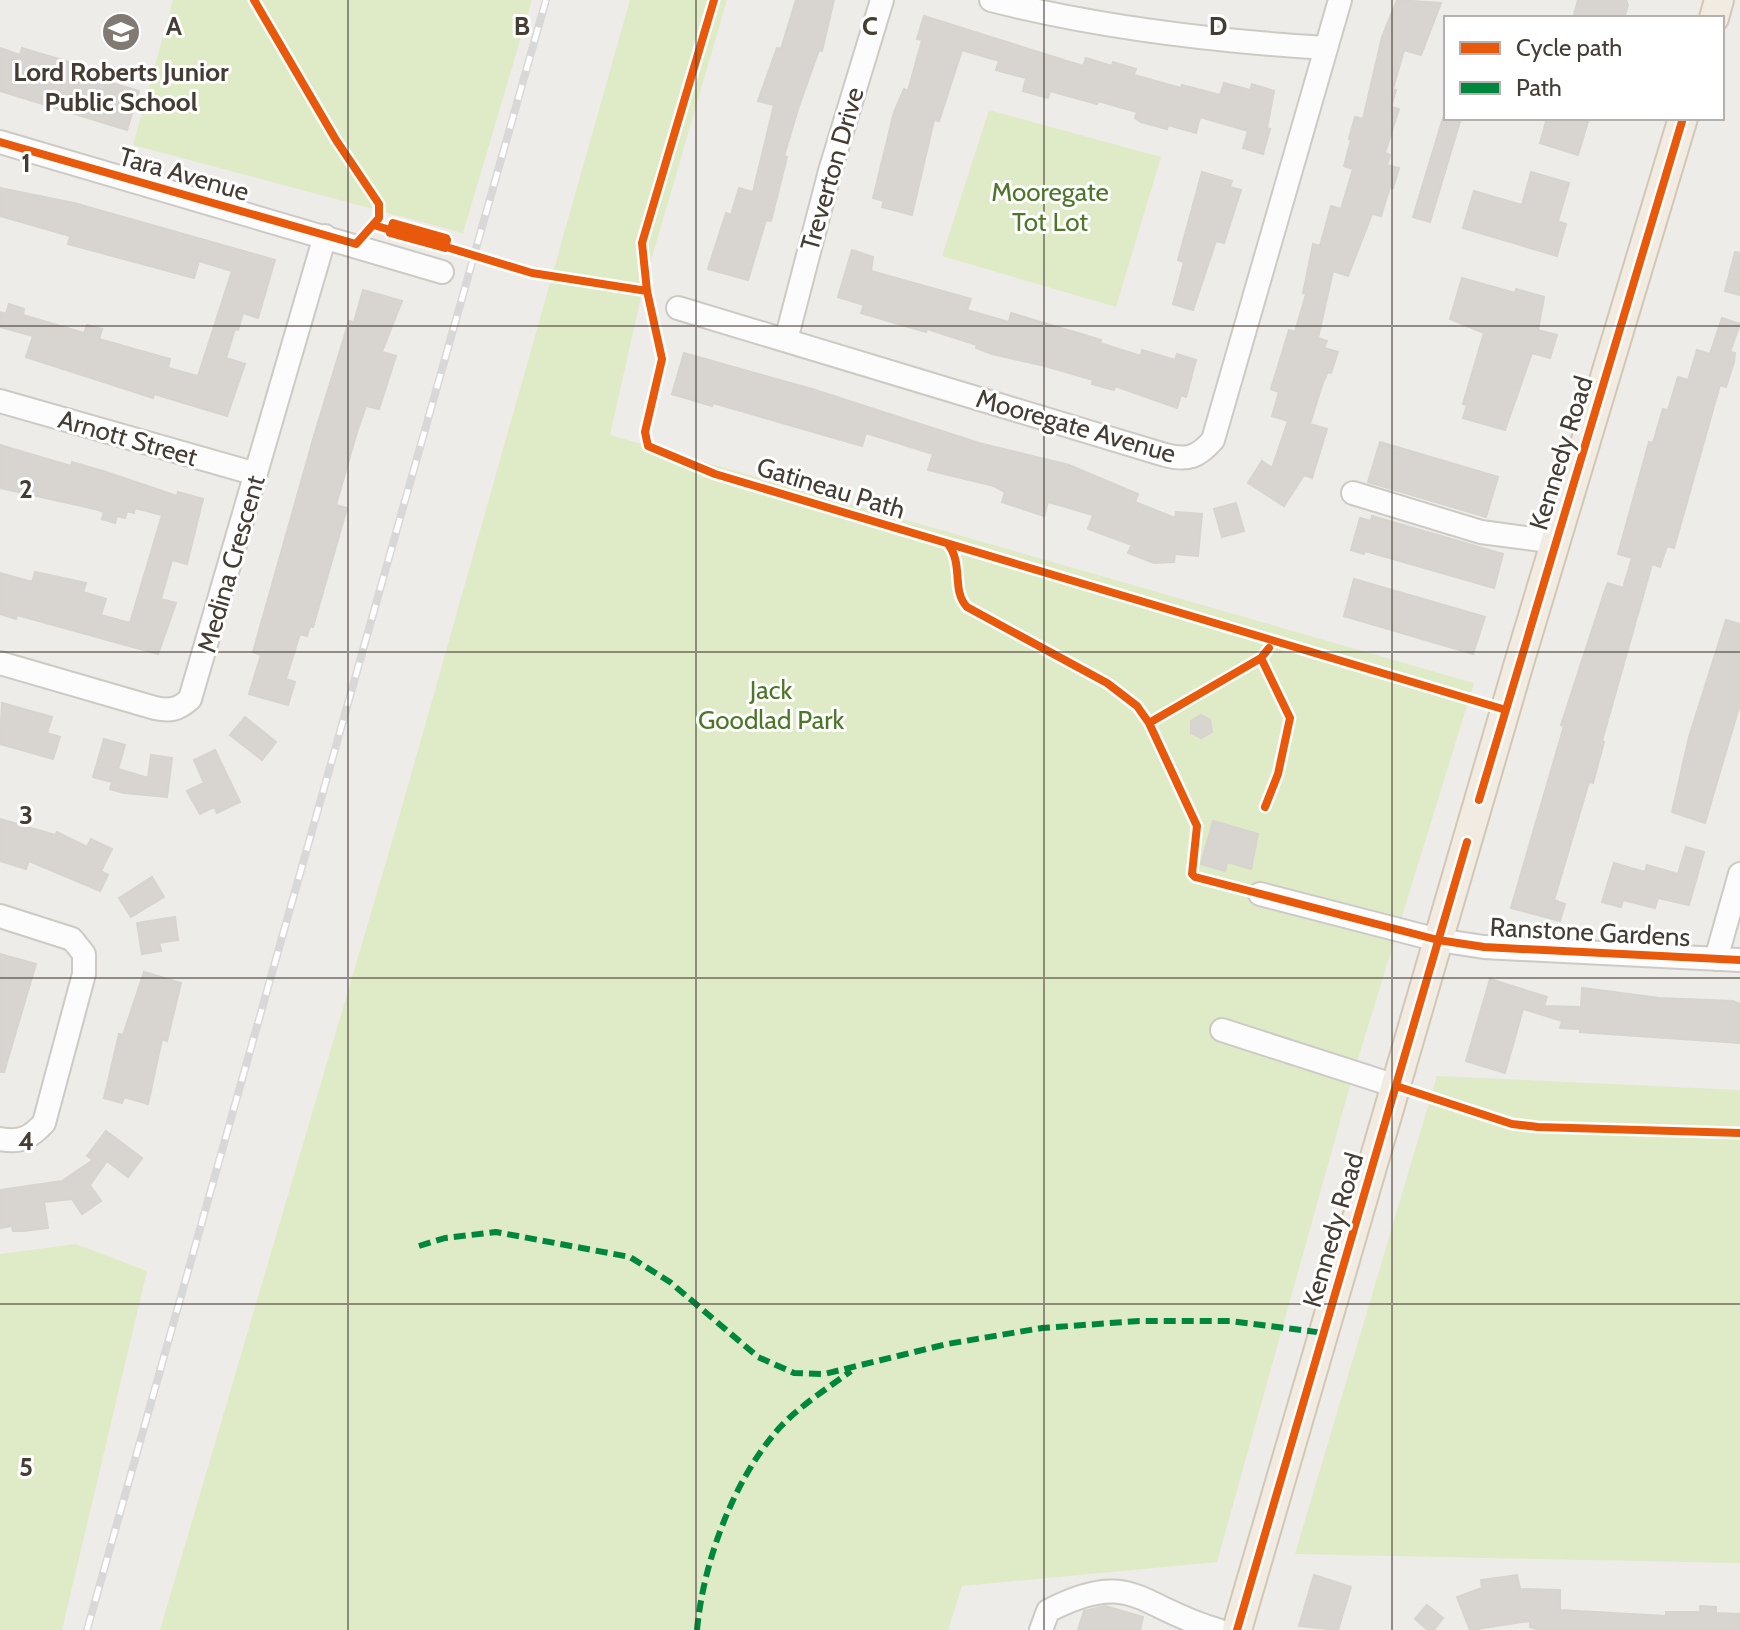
<svg xmlns="http://www.w3.org/2000/svg" width="1740" height="1630" font-family="Cabin,sans-serif">
	<rect width="100%" height="100%" fill="#eeece8"/>
	<path fill="#dfeac7" d="M173 0H532L463 233 133 145Z
		M630 0H727L643 288 610 435 1474 683 1353 1075 1217 1562 962 1586 948 1630H160L396 828Z
		M989 110 1161 157 1116 307 942 256Z
		M1437 1076 1740 1090V1563L1295 1554Z
		M76 1244 147 1271 62 1630H0V1254Z"/>
	<path fill="#d8d5d0" stroke="#d7d3ce" stroke-width="2" d="M796 0H834L822 51 819 50 799 106 784 156 787 157 771 221 766 220 748 280 708 269 726 213 731 215 739 188 753 192 774 105 758 101 777 48 781 49Z
		M1397 0 1441 3 1421 55 1404 50 1393 89 1396 90 1391 107 1399 109 1385 153 1390 155 1387 165 1399 168 1393 188 1390 187 1381 216 1372 214 1348 276 1333 271 1318 338 1327 341 1324 348 1338 352 1331 373 1328 372 1323 382 1310 424 1327 429 1312 478 1304 475 1284 506 1248 483 1262 461 1272 468 1288 421 1272 416 1279 392 1271 389 1289 330 1295 332 1306 294 1303 293 1313 244 1320 246 1331 206 1341 209 1353 169 1344 166 1351 140 1349 139 1355 117 1363 119 1382 37Z
		M1578 0H1626L1628 5 1624 18H1573Z
		M924 16 1083 66 1086 58 1112 66 1113 62 1136 69 1134 75 1181 88 1182 85 1220 95 1224 83 1250 90 1252 84 1274 91 1267 128 1270 129 1263 154 1243 148 1248 131 1200 117 1196 133 1168 125 1167 129 1141 122 1135 118 1137 112 1098 101 1097 104 1050 91 1048 98 1023 91 1026 78 996 70 999 61 962 50 939 121 934 120 912 215 882 207 884 201 873 198 894 112 904 89 908 91 922 40 917 39Z
		M0 48 20 55 22 48 99 71 114 75 112 83 139 91 127 130 0 91Z
		M1443 118H1461L1430 222 1413 217Z
		M1547 118H1589L1578 155 1540 143Z
		M1202 172 1232 181 1230 187 1241 190 1224 243 1216 241 1193 310 1173 304 1184 262 1178 260Z
		M1531 172 1569 183 1558 221 1566 224 1557 256 1463 228 1474 191 1522 205Z
		M0 188 74 203 275 260 258 318 243 313 238 330 235 329 226 358 245 364 227 416 154 394 153 398 26 357 33 336 0 327V312L6 314 9 304 24 309 23 315 84 333 87 325 102 329 99 339 170 359 168 368 198 376 232 271 199 261 194 278 68 244 70 236 0 216Z
		M852 250 873 257 871 271 971 299 967 310 1009 322 1011 313 1101 340 1100 343 1141 356 1142 350 1175 360 1177 354 1196 360 1186 397 1181 395 1177 408 1115 386 1114 390 1092 384 1093 380 1045 366 992 354 976 348 977 345 927 329 926 332 861 313 864 305 838 297Z
		M1735 252 1740 253V295L1725 291Z
		M1462 278 1515 293 1516 289 1544 297 1538 330 1557 335 1550 358 1532 353 1505 430 1463 418 1467 405 1463 404 1484 333 1450 319Z
		M363 290 402 301 382 352 396 356 379 409 366 406 357 432 336 505 347 508 313 627 310 626 307 636 300 634 286 679 295 682 288 705 249 694 261 655 253 652 314 436 349 321 354 322Z
		M1722 318 1740 324 1730 352 1735 353 1734 362 1726 387 1720 385 1674 548 1667 546 1660 567 1652 564 1602 741 1604 742 1593 783 1589 782 1554 900 1565 904 1560 921 1511 908 1564 726 1561 725 1605 590 1608 583 1623 588 1632 558 1618 554 1649 442 1653 443 1663 409 1668 410 1678 377 1688 380 1697 350 1710 354Z
		M684 353 812 389 979 443 1069 465 1138 494 1135 502 1175 518 1176 512 1202 514 1198 556 1175 554 1174 562 1154 563 1128 553 1132 545 1088 529 1093 515 1048 502 1044 516 1002 502 1005 492 994 486 928 470 933 454 904 445 866 433 862 446 713 403 712 406 672 394Z
		M1380 442 1498 477 1486 517 1368 482Z
		M0 445 71 466 72 462 106 472 177 496 178 492 203 499 187 564 172 560 161 599 176 603 158 654 17 615 16 619 0 614V573L32 582 35 572 86 583 83 592 106 599 101 615 130 623 162 515 135 508 134 513 127 511 125 518 117 516 115 523 102 519 104 512 95 509 0 488Z
		M1236 503 1244 531 1222 537 1214 509Z
		M1372 516 1503 554 1494 588 1365 551 1364 554 1351 550 1360 518 1371 521Z
		M1354 579 1485 617 1473 654 1344 616Z
		M1726 620 1740 624V704L1705 823 1672 812 1689 737Z
		M2 703 52 717 47 733 60 737 53 759 0 744Z
		M1201 715 1210 720 1212 732 1201 738 1191 733V721Z
		M245 717 276 742 262 760 230 735Z
		M104 739 125 745 118 769 148 778 151 755 172 758 167 797 124 793 110 789 112 782 93 777Z
		M215 750 240 802 217 813 214 807 200 814 187 791 204 783 194 760Z
		M0 819 55 835 57 832 87 847 91 839 112 849 101 871 108 875 100 891 29 861 26 869 0 861Z
		M1213 821 1258 834 1251 869 1227 862 1225 871 1201 864Z
		M1686 847 1704 852 1689 905 1658 898 1655 908 1623 900 1621 907 1602 902 1614 863 1645 872 1647 865 1678 874Z
		M152 877 164 897 131 917 119 898Z
		M175 917 178 940 159 943 161 951 142 954 137 923Z
		M0 954 36 964 4 1072H0Z
		M144 972 181 983 167 1041 162 1039 148 1104 124 1097 122 1103 104 1098 119 1034 123 1035Z
		M1490 979 1547 997 1544 1006 1581 1007 1582 988 1659 998 1733 1001 1740 1004V1043L1580 1032V1029L1560 1028 1562 1021 1523 1009 1505 1073 1466 1061Z
		M106 1131 142 1158 128 1177 107 1161 90 1185 101 1201 82 1214 72 1199 44 1202 48 1228 24 1231H13L12 1226 0 1228V1190L62 1181 93 1160 87 1156Z
		M1314 1575 1351 1587 1338 1630 1299 1626Z
		M1517 1575 1520 1589 1560 1590V1610L1666 1616V1612H1700V1606L1716 1607V1613L1740 1614V1630H1540L1530 1627V1621L1470 1630 1457 1597 1482 1588 1481 1580Z
		M1427 1605 1443 1618 1434 1630H1428L1415 1619Z
		M1105 1606 1143 1617 1140 1630H1078L1084 1611Z"/>
	<g fill="none" stroke-linecap="round" stroke-linejoin="round">
		<defs>
			<path id="minor" d="M991 0C1100 28 1213 41 1326 48
				M0 142 442 272
				M678 308 1165 455C1188 461 1198 457 1213 440L1340 0
				M786 340 830 171 882 0
				M0 401 256 474
				M1353 493 1481 532 1556 542
				M0 663 155 708C170 711 178 710 190 699L325 236
				M1260 894 1438 940 1484 947 1740 960
				M0 916 72 939 84 954V974L44 1123C30 1138 20 1143 0 1139
				M1716 959 1740 874
				M1222 1030 1396 1086
				M1041 1630 1048 1611C1133 1567 1139 1608 1218 1630"/>
			<path id="major" d="M1714 18 1719 0
				M1237 1630 1519 663 1683 118"/>
		</defs>
		<use href="#minor" stroke="#cdcac5" stroke-width="26"/>
		<use href="#major" stroke="#d1c7b5" stroke-width="32"/>
		<use href="#minor" stroke="#fcfcfc" stroke-width="22"/>
		<use href="#major" stroke="#f1ebe2" stroke-width="28"/>
		<defs>
			<path id="rail" d="M87 1630 546 0"/>
		</defs>
		<use href="#rail" stroke="#d8d8d7" stroke-width="8"/>
		<use href="#rail" stroke="#fff" stroke-width="5" stroke-dasharray="15" stroke-linecap="butt"/>
		<path stroke="#00873e" stroke-width="6" stroke-dasharray="12 6" stroke-linecap="butt" d="M419 1246 445 1238 496 1232 630 1257 670 1282 758 1357 794 1373 824 1374 947 1344 1042 1328 1139 1321H1230L1324 1333
			M697 1630C703 1564 732 1484 775 1433 795 1409 825 1390 851 1371"/>
		<defs>
			<path id="cycleway" d="M714 0 642 243 647 291 662 359 645 432 648 446 715 474 1506 710
				M0 142 356 244 379 218V204L336 140 254 0
				M374 225 444 247 446 238 393 223 390 233 445 248 447 240 394 225 392 231
				M433 243 532 273 647 291
				M948 544C964 565 951 590 967 607L1107 683 1137 706 1149 723 1197 826 1192 874 1195 877 1438 940 1484 947 1740 960
				M1261 658 1290 718 1278 774 1265 807
				M1149 723 1261 658 1269 648
				M1479 800 1683 118
				M1396 1086 1512 1124 1538 1127 1740 1133
				M1237 1630 1467 842"/>
		</defs>
		<use href="#cycleway" stroke="#fff" stroke-width="13"/>
		<use href="#cycleway" stroke="#e8590c" stroke-width="8"/>
	</g>
	<path fill="none" stroke="#453d34" stroke-width="2" stroke-opacity="0.55" d="M348 0V1630M696 0V1630M1044 0V1630M1392 0V1630M0 326H1740M0 652H1740M0 978H1740M0 1304H1740"/>
	<defs>
		<symbol id="school-disc" viewBox="-11 -11 22 22"><circle r="9.5" fill="#807a73" stroke="#fff"/><path d="M0-5L7-2L0 1L-7-2ZM-4 1L0 2.5L4 1V4Q0 6-4 4Z" fill="#fff"/></symbol>
	</defs>
	<g fill-rule="evenodd">
		<use href="#school-disc" x="99" y="10" width="44" height="44"/>
	</g>
	<g text-anchor="middle" stroke-width="6" stroke-linejoin="round" paint-order="stroke">
		<g font-size="26" font-weight="bold" fill="#453d34" stroke="#fff">
			<text x="121" y="81">Lord Roberts Junior<tspan x="121" dy="30">Public School</tspan></text>
		</g>
		<g font-size="26" fill="#453d34" stroke="#fff">
			<text transform="translate(832 169) rotate(-74)" y="9">Treverton Drive</text>
			<text transform="translate(184 174) rotate(16)" y="9">Tara Avenue</text>
			<text transform="translate(1076 426) rotate(16)" y="9">Mooregate Avenue</text>
			<text transform="translate(128 438) rotate(16)" y="9">Arnott Street</text>
			<text transform="translate(1561 453) rotate(-73)" y="9">Kennedy Road</text>
			<text transform="translate(831 488) rotate(17)" y="9">Gatineau Path</text>
			<text transform="translate(231 564) rotate(-74)" y="9">Medina Crescent</text>
			<text transform="translate(1590 932) rotate(3)" y="9">Ranstone Gardens</text>
			<text transform="translate(1333 1230) rotate(-74)" y="9">Kennedy Road</text>
		</g>
		<g font-size="26" fill="#4c7727" stroke="#fff">
			<text x="1050" y="201">Mooregate<tspan x="1050" dy="30">Tot Lot</tspan></text>
			<text x="771" y="699">Jack<tspan x="771" dy="30">Goodlad Park</tspan></text>
		</g>
	</g>
	<g font-size="26" text-anchor="middle" font-weight="bold" fill="#453d34" stroke="#fff" stroke-width="6" stroke-linejoin="round" paint-order="stroke">
		<text x="174" y="35">A</text>
		<text x="522" y="35">B</text>
		<text x="870" y="35">C</text>
		<text x="1218" y="35">D</text>
		<text x="26" y="172">1</text>
		<text x="26" y="498">2</text>
		<text x="26" y="824">3</text>
		<text x="26" y="1150">4</text>
		<text x="26" y="1476">5</text>
	</g>
	<rect x="1444" y="16" width="280" height="104" fill="#ffffff" stroke="#b5b1ae" stroke-width="2"/>
	<rect x="1460" y="42" width="40" height="12" fill="#e8590c" stroke="#b5b1ae" stroke-width="2"/>
	<text x="1516" y="56" font-size="24" fill="#453d34">Cycle path</text>
	<rect x="1460" y="82" width="40" height="12" fill="#00873e" stroke="#b5b1ae" stroke-width="2"/>
	<text x="1516" y="96" font-size="24" fill="#453d34">Path</text>
</svg>
